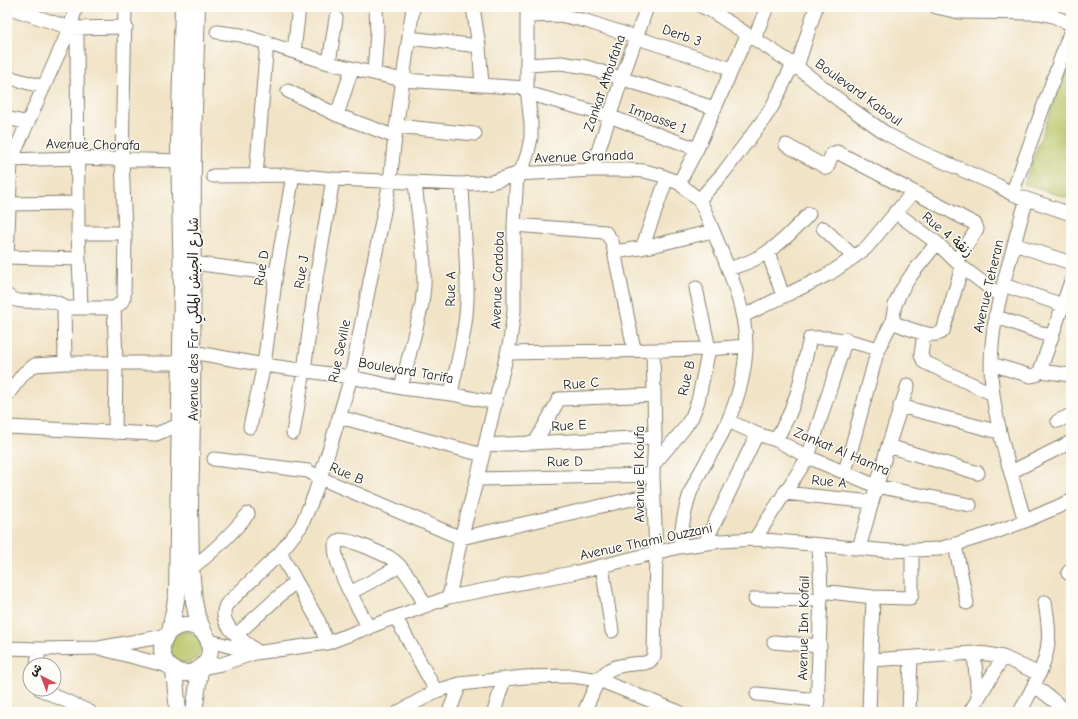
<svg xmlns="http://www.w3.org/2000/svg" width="1078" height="719" font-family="'Comic Neue','Playpen Sans Arabic',sans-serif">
	<rect width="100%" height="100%" fill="#fdfcf7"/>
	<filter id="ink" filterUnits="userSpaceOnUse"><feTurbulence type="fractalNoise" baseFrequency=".025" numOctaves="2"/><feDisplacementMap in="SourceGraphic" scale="8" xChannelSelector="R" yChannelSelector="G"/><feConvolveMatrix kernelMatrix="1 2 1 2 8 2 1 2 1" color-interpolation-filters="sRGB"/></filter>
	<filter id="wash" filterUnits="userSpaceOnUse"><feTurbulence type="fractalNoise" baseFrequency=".012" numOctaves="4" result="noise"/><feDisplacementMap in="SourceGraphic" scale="16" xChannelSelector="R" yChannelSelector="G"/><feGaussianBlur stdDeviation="0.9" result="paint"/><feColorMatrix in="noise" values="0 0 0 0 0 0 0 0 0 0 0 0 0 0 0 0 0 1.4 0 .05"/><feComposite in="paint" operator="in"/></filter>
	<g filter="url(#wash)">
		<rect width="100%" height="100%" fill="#f1e3c6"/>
		<path fill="#b6c263" stroke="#696f40" d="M1071 55V199L1024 184Z
			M169 647a16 16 0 1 1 32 0a16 16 0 1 1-32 0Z"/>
	</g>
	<g filter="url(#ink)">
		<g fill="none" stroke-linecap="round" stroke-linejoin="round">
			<defs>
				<path id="minor" d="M7 7 70 28 126 27
					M473 7 479 46 482 85
					M703 7 710 10 793 64 843 103 887 134 919 151 999 186 1012 194 1071 214
					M936 7 959 12 1039 13 1053 16 1071 24
					M527 16 560 15 586 21 732 69
					M77 28 78 233 81 307
					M217 32 241 35 329 63 403 80 527 88
					M409 38 479 46
					M754 39 767 7
					M294 52 299 7
					M329 63 336 18
					M527 65 561 63 586 67 714 108
					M797 67 816 7
					M374 73 377 32 376 7
					M7 77 44 87
					M288 91 337 115 375 129 395 137
					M527 93 609 116 697 149
					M337 115 352 69
					M7 118 28 123
					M396 126 475 134
					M786 145 827 168 832 154 837 152 975 224 977 229 956 261
					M7 160 78 158 179 161
					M592 170 622 78 647 7
					M213 176 293 175 333 179 462 184 492 182 517 174 592 170H629L644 171 660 175 679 183 699 200 704 209C720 249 747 304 746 348 745 373 738 398 728 421 718 445 701 467 691 491 684 509 682 529 679 547
					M256 176 267 42
					M679 183 697 149 747 35
					M1012 194 1071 30
					M699 200 724 172 764 119 773 105 793 64
					M8 204 78 203
					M895 212 937 243 962 267 999 295
					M514 225 605 232 612 241 634 349
					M823 228 854 257
					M78 233H125
					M1014 244 1071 263
					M642 248 667 178
					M615 252 651 246 713 231
					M768 252 783 296
					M7 257 11 160 70 28 76 7
					M7 257 79 259
					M193 263 276 274
					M728 269C738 266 748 263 757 258 777 248 794 230 809 214
					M1003 285 1063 305
					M7 295C20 309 50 293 64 307L65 363
					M65 308H114L121 303 124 297 125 233 122 160 125 7
					M114 308 116 363 115 433
					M743 316 829 274 854 257 866 248 913 192
					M995 316 1052 337
					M892 322C903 326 934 341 943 331L962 267
					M924 333 921 355 924 362 993 394
					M192 352 264 365 351 377 401 388 451 394 496 403
					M508 353 709 349 746 346
					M991 364 1031 376 1036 375 1040 371 1071 281
					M1040 371 1071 375
					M401 388 422 304 424 285V263L415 183
					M451 394C457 363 466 332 467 300 468 262 463 222 462 184
					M7 395 24 373 35 365 65 363H180
					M900 406 999 432
					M339 417 483 455
					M728 421 757 434 776 440 808 457 876 486 970 505
					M1058 421 1071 415
					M7 427 156 434 179 425
					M250 427 264 365 276 274 293 175
					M293 433 304 371 316 279 333 179
					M776 440 789 415 798 391 810 338C835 336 854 342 878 349
					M535 443 559 399 654 395
					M485 445 655 437
					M888 446 978 473
					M214 459 308 471 320 478 461 538 654 494
					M654 464 683 430 692 417 698 401 709 349 696 288
					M845 472 878 349 892 322 895 305 901 291 912 274 937 243
					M1011 472 1071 442
					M477 479 653 475
					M784 493 872 502
					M1025 521C1013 480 999 438 993 395 986 344 999 297 1013 249 1017 233 1021 216 1027 200
					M755 539 808 457 846 339
					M705 543 757 434
					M955 545 967 603
					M859 548 888 446 908 385
					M280 553 319 622 327 643
					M602 566 612 631
					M191 568C213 553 231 534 248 514
					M1068 573 1071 569
					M821 591 873 597 910 598 912 595V550
					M350 593 400 566
					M449 597 461 538 477 479 510 341 514 311V225L517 174 524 164 528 152 531 138V124L527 88V7
					M755 599 821 600
					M396 618 436 691
					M369 628C357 605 335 571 335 545L340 540C350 540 359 544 369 548 375 551 382 554 389 557 406 568 417 588 425 606
					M236 635 296 581
					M210 641 255 653
					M774 642 820 646
					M7 648 39 649 99 648 165 636
					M103 649 168 666
					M258 652C245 642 216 625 226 605L280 553 301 526 314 496 331 444 351 377 390 181 395 137 413 7
					M974 653 978 697
					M872 660 974 653 988 654 1003 657 1039 674
					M37 665 39 649
					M202 668 222 664 255 653 327 643 449 597 577 572 679 547 721 541 755 539 889 551 939 549 993 533 1025 521 1071 501
					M1034 685 1068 712
					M40 689 90 712
					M757 694 818 700
					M399 712 436 691 460 684 524 677 572 676 599 680 679 712
					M449 712 460 684
					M494 712 504 679
					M584 712C591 698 598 673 613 668 623 664 635 664 645 663L650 661 654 656 656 553 653 475 655 437 653 350
					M817 712 821 591 819 545
					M869 712 873 597
					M909 712 911 658
					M970 712 1003 657
					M1020 712C1031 691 1046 666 1048 643 1050 629 1047 616 1045 602"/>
				<path id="major" d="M197 7 193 146 192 421 190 508 191 568 194 601 197 616 203 630
					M162 649a24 24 0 1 1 48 0a24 24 0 1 1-48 0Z
					M170 631 177 595 182 287 179 147 183 7
					M174 670 178 712
					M194 712 200 670"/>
			</defs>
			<use href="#minor" stroke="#868071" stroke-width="15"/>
			<use href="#major" stroke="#868071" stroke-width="18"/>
			<use href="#minor" stroke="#fff" stroke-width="13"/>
			<use href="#major" stroke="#fff" stroke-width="16"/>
		</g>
	</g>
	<g text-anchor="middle" stroke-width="3" stroke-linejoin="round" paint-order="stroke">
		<g font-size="14" fill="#1c1c1c" stroke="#fdfcf7">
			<text transform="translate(682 35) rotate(19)" y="5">Derb 3</text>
			<text transform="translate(604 83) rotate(-71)" y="5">Zankat Attoufaha</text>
			<text transform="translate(859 92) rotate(36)" y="5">Boulevard Kaboul</text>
			<text transform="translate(658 118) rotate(20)" y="5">Impasse 1</text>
			<text transform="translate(93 144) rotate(1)" y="5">Avenue Chorafa</text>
			<text transform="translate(584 156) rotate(-2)" y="5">Avenue Granada</text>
			<text transform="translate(948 234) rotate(40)" y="5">Rue 4 زنقة</text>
			<text transform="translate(261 268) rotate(-81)" y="5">Rue D</text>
			<text transform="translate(301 272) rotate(-81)" y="5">Rue J</text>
			<text transform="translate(497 280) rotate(-88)" y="5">Avenue Cordoba</text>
			<text transform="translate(988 286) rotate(-77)" y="5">Avenue Teheran</text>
			<text transform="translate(450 289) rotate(-89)" y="5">Rue A</text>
			<text transform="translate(193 319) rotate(-90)" y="5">Avenue des Far شارع الجيش الملكي</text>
			<text transform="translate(339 351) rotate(-78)" y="5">Rue Seville</text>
			<text transform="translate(406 370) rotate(10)" y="5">Boulevard Tarifa</text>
			<text transform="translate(686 378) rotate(-77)" y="5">Rue B</text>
			<text transform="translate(581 383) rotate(-5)" y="5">Rue C</text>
			<text transform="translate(569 425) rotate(-3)" y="5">Rue E</text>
			<text transform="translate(842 451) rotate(23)" y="5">Zankat Al Hamra</text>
			<text transform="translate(565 461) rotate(-1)" y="5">Rue D</text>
			<text transform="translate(347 473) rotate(24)" y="5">Rue B</text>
			<text transform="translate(639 474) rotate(-90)" y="5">Avenue El Koufa</text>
			<text transform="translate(829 481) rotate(6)" y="5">Rue A</text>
			<text transform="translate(646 541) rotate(-12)" y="5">Avenue Thami Ouzzani</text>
			<text transform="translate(803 628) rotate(-89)" y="5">Avenue Ibn Kofail</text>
		</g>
	</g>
	<rect width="1078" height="719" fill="none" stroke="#fdfcf7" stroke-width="24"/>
	<g transform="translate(42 677) rotate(318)"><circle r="19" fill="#fdfcf7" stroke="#a3a29f"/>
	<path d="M0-3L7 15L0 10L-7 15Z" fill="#d1495b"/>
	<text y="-6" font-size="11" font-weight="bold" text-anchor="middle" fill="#1c1c1c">ش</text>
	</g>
</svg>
